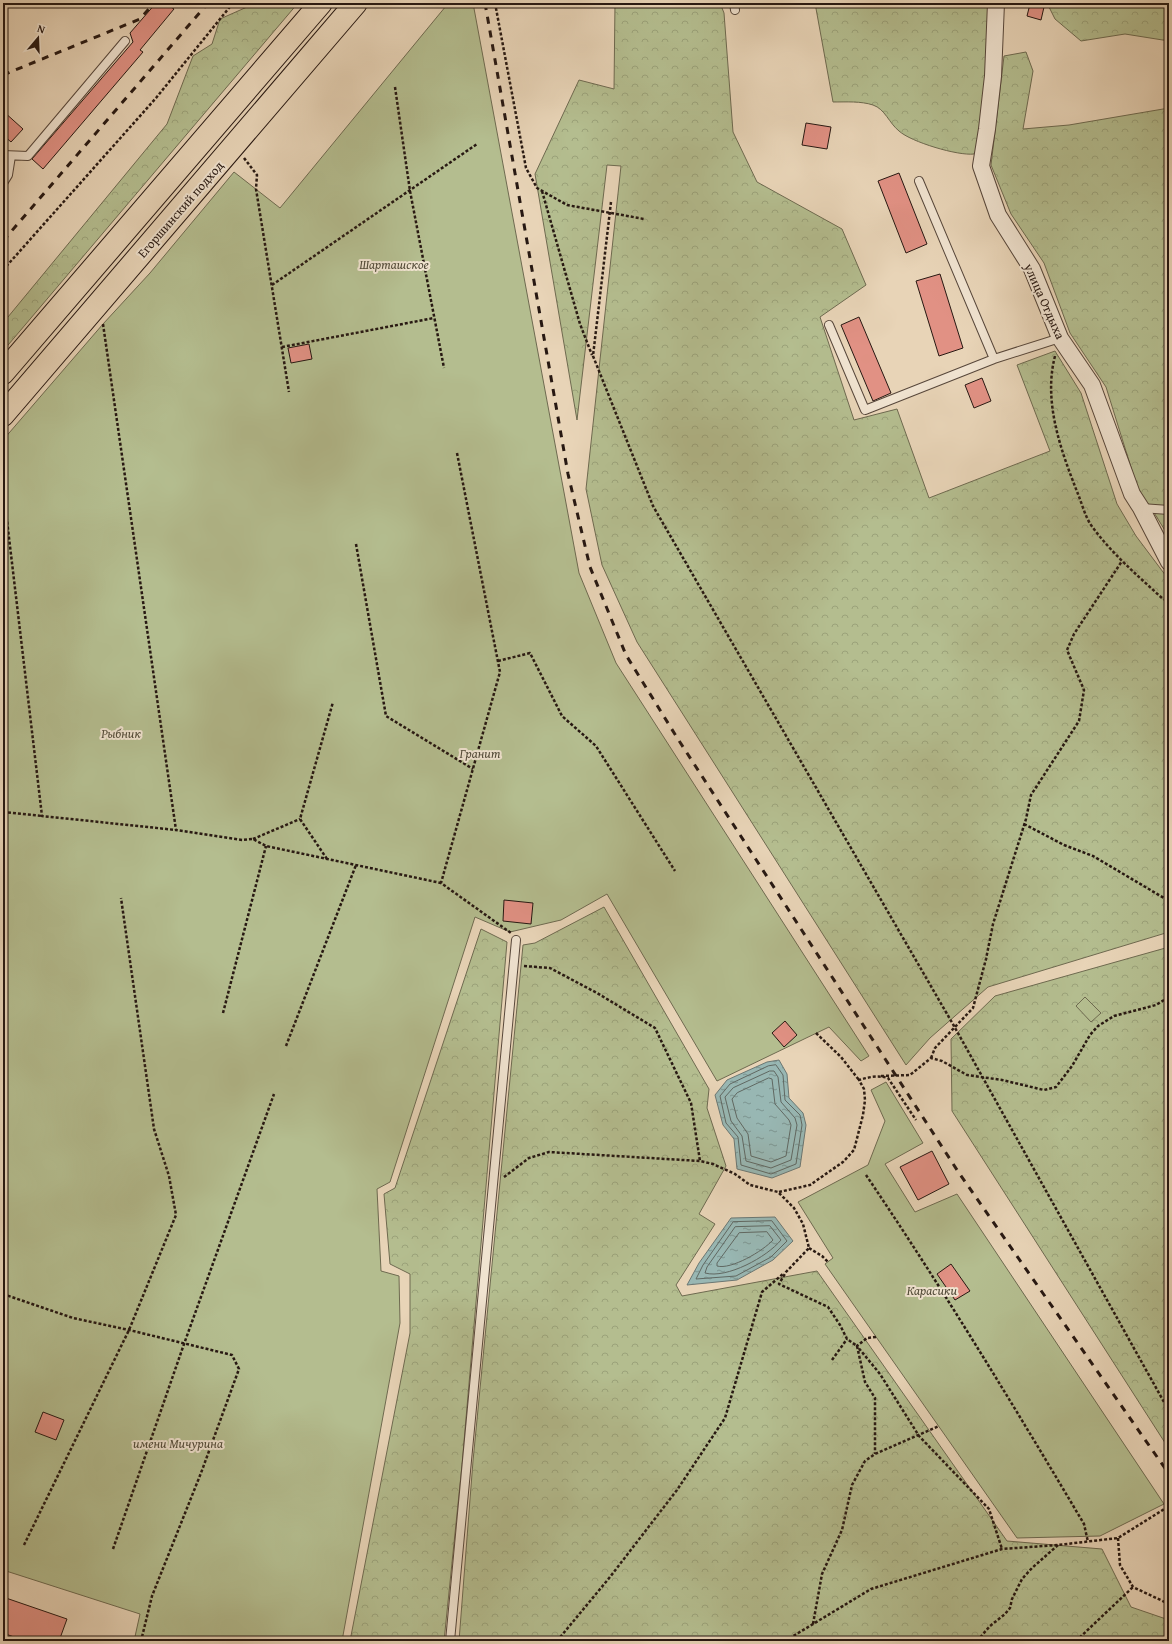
<svg xmlns="http://www.w3.org/2000/svg" width="1172" height="1644" font-family="'Gentium Book Plus',serif">
	<defs>
		<pattern id="forest-crowns" width="20" height="18" patternUnits="userSpaceOnUse"><rect width="20" height="18" fill="#b4bd8f"/><path d="M2 6a3 3 0 1 1 6 0M12 15a3 3 0 1 1 6 0" fill="none" stroke="#9ba27a"/></pattern>
		<pattern id="water-ripples" width="26" height="14" patternUnits="userSpaceOnUse"><rect width="26" height="14" fill="#98b7b3"/><path d="M2 4q2-2 4 0t4 0M15 11q2-2 4 0t4 0" fill="none" stroke="#7c9490"/></pattern>
	</defs>
	<rect width="100%" height="100%" fill="#e8d4b7"/>
	<filter id="stains"><feTurbulence type="fractalNoise" baseFrequency=".005" numOctaves="4"/><feColorMatrix values="0 0 0 0 .2 0 0 0 0 .09 0 0 0 0 .02 0 0 0 .5 -.17"/></filter>
	<radialGradient id="worn" r=".72"><stop offset=".6" stop-color="#630" stop-opacity="0"/><stop offset="1" stop-color="#630" stop-opacity=".3"/></radialGradient>
	<path fill="url(#forest-crowns)" stroke="#6e6a50" d="M251 3H298L3 351V323L167 124 193 56 212 44 220 19 247 7Z
		M615 3H720L724 13 733 132 757 182 842 229 866 285 820 317 854 420 897 409 929 498 1050 451 1017 365 1055 351 1081 393 1117 504 1136 536 1169 580V932L988 987 930 1038 906 1065 637 642 602 565 586 489 621 166 607 165 577 420 535 174 579 80 614 89Z
		M815 3H990L983 129 978 147 974 154C958 156 911 142 899 131 889 123 885 109 873 105 861 101 846 102 833 102Z
		M1047 3H1169V41L1125 34 1081 41 1055 19Z
		M1026 52 1033 71 1023 129 1069 125 1169 108V537L1153 511 1139 493 1106 387 1070 333 1044 263 1011 214 991 165 1004 56Z
		M604 907 709 1089 707 1108 726 1166 699 1214 715 1224 676 1285 682 1296 817 1271 1007 1541 1102 1549 1131 1607 1169 1620V1641H459L473 1461 523 945 535 943Z
		M481 929 507 942 462 1465 444 1641H350L410 1333V1274L390 1264 384 1194 395 1188Z
		M1169 947V1449L952 1111 951 1039 995 996Z"/>
	<path fill="#b4bd8f" stroke="#6e6a50" d="M457 3H473L579 573 616 663 869 1056 861 1061 829 1027 717 1081 607 894 561 920 510 932 475 917 390 1182 377 1189 381 1271 399 1276 400 1323 342 1641H134L140 1614 3 1570V440L103 324 150 273 234 172 280 208 446 6Z
		M1085 997 1101 1013 1091 1022 1076 1006Z
		M886 1082 923 1143 885 1164 915 1212 957 1194 1164 1504 1100 1536 1017 1538 825 1264 833 1258 798 1202 868 1165 885 1121 871 1090Z"/>
	<path fill="url(#water-ripples)" stroke="#6b7773" d="M779 1060 787 1074 789 1098 803 1113 806 1125 800 1167 772 1178 737 1169 734 1139 723 1125 715 1095 727 1080 767 1062Z
		M775 1217 793 1241 773 1260 737 1280 687 1285 699 1263 731 1218Z"/>
	<g fill="none" stroke-linecap="round" stroke-linejoin="round">
		<path stroke="#606862" stroke-width="1" d="M776 1065 783 1075 785 1100 800 1115 802 1125 796 1164 771 1174 741 1165 738 1137 726 1123 720 1096 730 1084 768 1066Z
			M770 1071H774L778 1077 781 1102 795 1118 797 1125 791 1160 771 1168 746 1161 742 1136 731 1121 725 1097 733 1088Z
			M769 1078 772 1079 775 1104 789 1120 791 1125 786 1156 771 1162 751 1156 748 1134 737 1118 732 1099 737 1093Z
			M772 1221 787 1241 771 1257 736 1276 696 1279 703 1265 733 1222Z
			M770 1226 781 1240C767 1257 727 1279 705 1273L707 1267 735 1227Z
			M767 1232 773 1240C763 1251 731 1270 717 1266V1263L739 1233Z"/>
	</g>
	<path fill="#e19184" stroke="#271812" d="M156 3H165L174 9 140 50 143 52 43 169 32 159 133 42 130 33Z
		M1030 4 1044 7 1041 20 1027 16Z
		M3 111 23 129 11 142 3 135Z
		M806 123 831 127 827 149 802 145Z
		M899 173 927 244 906 253 878 181Z
		M940 274 963 348 939 356 916 281Z
		M859 317 891 393 873 401 841 325Z
		M309 344 312 359 291 363 288 348Z
		M982 378 991 401 974 408 965 385Z
		M504 900 533 903 531 924 503 921Z
		M785 1021 797 1035 784 1047 772 1033Z
		M932 1151 949 1184 918 1200 900 1167Z
		M951 1264 970 1291 955 1300 937 1274Z
		M43 1412 64 1420 56 1440 35 1432Z
		M3 1597 67 1619 59 1641H25L3 1633Z"/>
	<g fill="none" stroke-linecap="round" stroke-linejoin="round">
		<defs>
			<path id="service" d="M734 3 735 10
				M3 155 28 156 125 41
				M919 181 994 359
				M3 183 8 175 11 156
				M829 325 865 410 994 359 1060 338
				M1141 508 1169 510
				M450 1641 516 940"/>
			<path id="minor" d="M996 3 993 76 987 129 981 166 998 215 1032 269 1060 338 1092 385 1132 494 1141 508 1169 562"/>
			<path id="primary" d="M3 373 321 3
				M3 415 356 3"/>
		</defs>
		<use href="#service" stroke="#57473b" stroke-width="10"/>
		<use href="#minor" stroke="#57473b" stroke-width="18"/>
		<use href="#primary" stroke="#271812" stroke-width="24"/>
		<path stroke="#271812" stroke-width="2.5" stroke-dasharray="3 2" stroke-linecap="butt" d="M495 3 526 168 537 188 567 205 644 219
			M395 87 410 191 444 368
			M244 158 257 175 256 189 289 392
			M542 191 580 324 592 355
			M611 202 593 356 653 506 954 1026 1169 1411
			M3 270 156 98 233 3
			M272 285 477 144
			M103 324 176 830 242 840 253 839 266 846 441 883
			M282 347 434 318
			M1055 356C1043 402 1061 451 1078 494 1082 504 1085 516 1091 525 1111 553 1137 575 1163 599L1169 601
			M457 453 500 672 441 883 511 933
			M3 487 42 816 176 830
			M356 544 386 716 473 769
			M498 661 530 653 562 716 596 746 675 871
			M3 812 42 816
			M1024 824 1064 845 1093 856 1169 901
			M253 839 300 819
			M327 859 300 819 333 702
			M524 966 550 968 597 993 655 1028 691 1103 700 1161
			M223 1013 266 846
			M816 1033 841 1057 859 1080
			M286 1046 356 865
			M931 1058 935 1048 973 1008 986 959 993 924 1026 819 1031 795 1079 721 1084 690 1067 650 1074 634 1122 561
			M881 1076 910 1075 931 1058 942 1061 967 1075 1002 1080 1044 1090 1056 1087 1072 1066 1090 1035 1098 1026 1114 1016 1156 1005 1169 997
			M866 1175C943 1289 1014 1406 1084 1524L1088 1542
			M504 1177 529 1158 549 1152 700 1161 713 1164 735 1174 750 1185 778 1192 794 1208 803 1224 809 1248 786 1272 779 1284 828 1307 840 1325 847 1339 857 1346 865 1382 875 1398V1454
			M779 1192 810 1185 843 1162 854 1150 863 1115 865 1100 864 1089 859 1080C869 1077 878 1075 888 1078L916 1120
			M809 1248 822 1256 828 1262
			M3 1294 73 1318 129 1330 232 1355 239 1369 201 1473 152 1596 141 1641
			M876 1337 867 1338 857 1346 880 1374 919 1436 989 1509 1002 1549
			M832 1360 847 1339
			M1118 1538 1120 1565 1133 1587 1169 1604
			M24 1545 129 1330 176 1215 169 1176 154 1129 121 898
			M113 1549 184 1344 274 1094
			M813 1624 822 1574 842 1530 852 1485 865 1461 875 1454 939 1426
			M557 1641 610 1577 677 1490 725 1418 762 1292 784 1273
			M785 1641 871 1589 1002 1549 1058 1545 1118 1538 1166 1508 1169 1514
			M977 1641 990 1626 1005 1614 1010 1608 1012 1599 1022 1579 1032 1568 1058 1545
			M1076 1641 1133 1587"/>
		<use href="#service" stroke="#f0e3d0" stroke-width="8"/>
		<use href="#minor" stroke="#f0e3d0" stroke-width="16"/>
		<use href="#primary" stroke="#e8d4b7" stroke-width="22"/>
		<path stroke="#271812" stroke-width="3" stroke-dasharray="7 7" stroke-linecap="butt" d="M485 3 568 474 590 567 626 655 676 736 959 1173 1169 1474
			M3 75 140 19 154 3
			M3 241 208 3"/>
	</g>
	<g text-anchor="middle" stroke-width="4" stroke-linejoin="round" paint-order="stroke">
		<g font-size="13" fill="#271812" stroke="#f0e3d0">
			<text transform="translate(180 209) rotate(-49)" y="5">Егоршинский подход</text>
			<text transform="translate(1045 301) rotate(66)" y="5">улица Отдыха</text>
		</g>
		<g font-size="13" font-style="italic" fill="#514a38" stroke="#f0e3d0">
			<text x="394" y="269">Шарташское</text>
			<text x="121" y="738">Рыбник</text>
			<text x="480" y="758">Гранит</text>
			<text x="932" y="1295">Карасики</text>
			<text x="178" y="1448">имени Мичурина</text>
		</g>
	</g>
	<rect width="1172" height="1644" fill="none" stroke="#e8d4b7" stroke-width="16"/>
	<rect x="4" y="4" width="1164" height="1636" fill="none" stroke="#271812" stroke-width="2"/>
	<rect x="8" y="8" width="1156" height="1628" fill="none" stroke="#271812"/>
	<g transform="translate(38 38) rotate(19)" stroke="#f0e3d0" stroke-width="3" paint-order="stroke">
	<path d="M0-3L7 15L0 10L-7 15Z" fill="#271812"/>
	<text y="-6" font-size="11" font-weight="bold" text-anchor="middle" fill="#271812">N</text>
	</g>
	<rect width="100%" height="100%" filter="url(#stains)"/>
	<rect width="100%" height="100%" fill="url(#worn)"/>
</svg>
